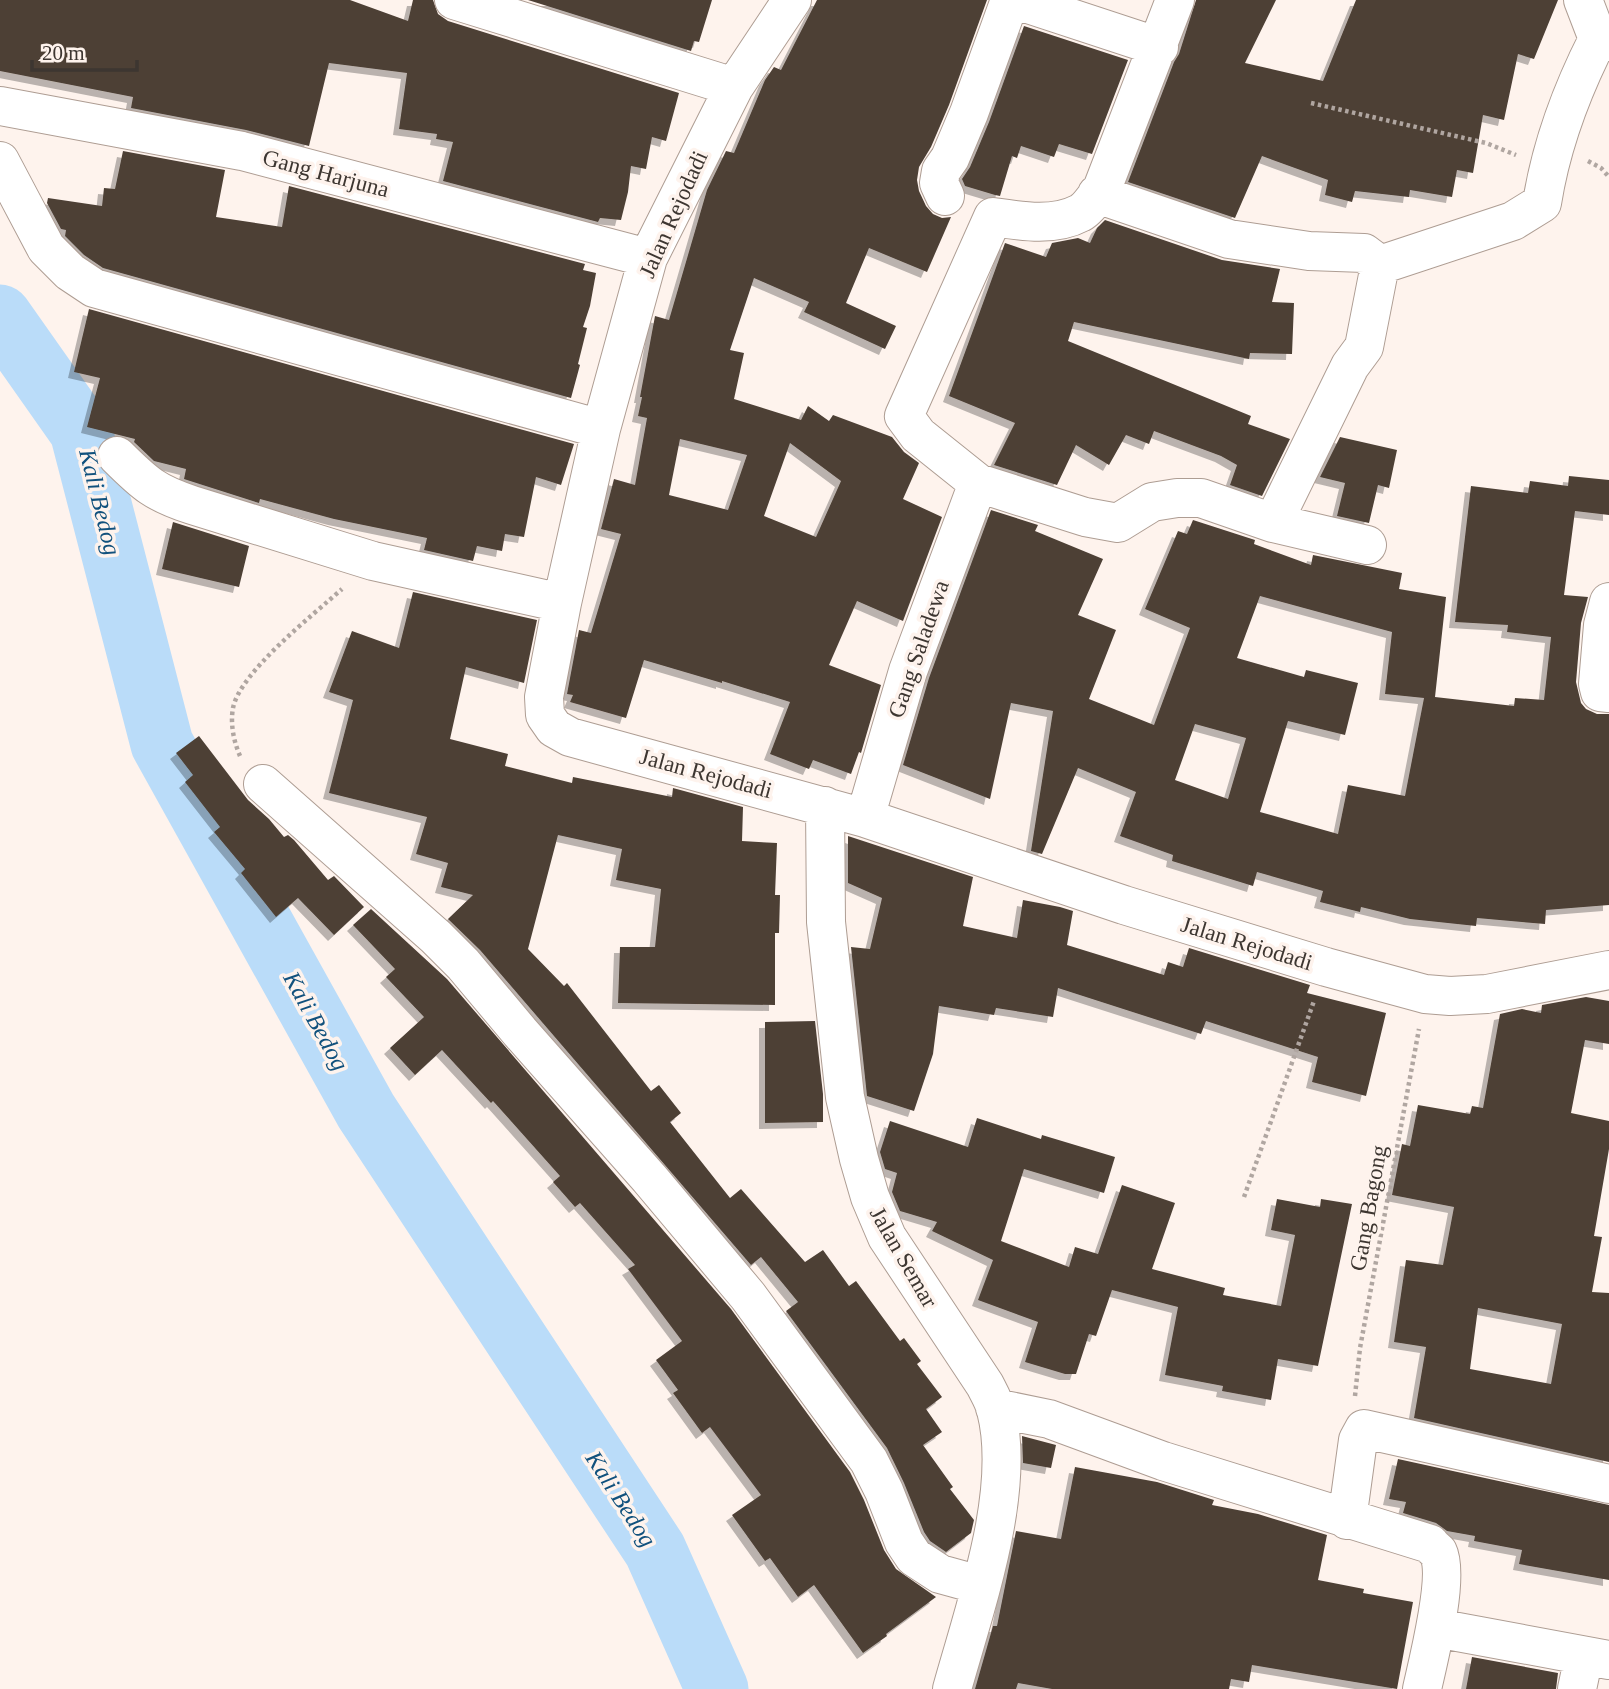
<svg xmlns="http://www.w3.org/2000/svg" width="1609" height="1689" font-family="Georgia,serif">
	<defs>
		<filter id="shadow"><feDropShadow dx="-6" dy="6" stdDeviation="0" flood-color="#0004"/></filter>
	</defs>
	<rect width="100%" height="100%" fill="#fef3ed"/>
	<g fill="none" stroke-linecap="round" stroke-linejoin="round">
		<path stroke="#badcf9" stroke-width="63" d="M0 316 81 431 162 744 366 1111 655 1550 717 1689"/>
	</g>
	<path fill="#4d4036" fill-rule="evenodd" filter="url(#shadow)" d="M0 0H350L408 21 413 0H433L438 14 448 21 679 93 666 141 652 137 646 169 631 166 628 192 621 220 600 218 598 222 443 181 453 142 436 139 437 134 399 129 407 73 329 63 309 146 246 130 131 108 133 97 0 71Z
		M528 0H712L699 42 694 41 691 51Z
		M817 0H987L949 105 931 147 919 167 917 180 919 191 926 206 933 214 942 218 951 217 927 272 869 248 846 303 896 326 885 349 804 312 809 302 754 278 730 350 744 353 734 399 801 420 808 406 829 421 833 415 892 437 904 452 919 463 903 499 942 517 903 621 857 601 829 665 881 685 861 753 859 752 851 774 813 760 809 769 770 754 790 702 722 681V683L644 660 626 718 570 702 573 695 567 694 579 630 591 633 621 534 601 529 614 479 635 485 647 418 638 416 642 397H640L655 316 669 320 707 190 726 151 734 153 765 80 774 67 781 70ZM680 439 747 455 728 510 669 495ZM790 443 841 481 816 537 764 516Z
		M1196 0H1276L1245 63 1323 81 1356 0H1558L1534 59 1518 54 1504 120 1483 115 1473 173 1457 170 1452 197 1410 190 1409 197 1355 191 1352 202 1325 195 1328 180 1262 156 1235 218 1128 182 1174 62 1179 54Z
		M1024 26 1128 60 1092 154 1059 144 1054 157 1021 146 1017 158 1012 156 1000 196 995 195 965 186 962 179 970 167 989 122Z
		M123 151 225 170 216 217 282 227 289 186 585 264 583 270 596 273 590 306 583 327 587 328 578 364 580 365 571 398 103 268 84 255 65 236 66 230 61 229 47 203 48 198 102 206 104 188 115 189Z
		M1105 220 1222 260 1280 269 1272 302 1294 303 1292 354 1250 353 1249 359 1074 322 1068 341 1251 416 1248 424 1290 439 1262 496 1230 485 1237 465 1221 456 1154 431 1149 444 1126 435 1109 465 1076 445 1057 485 994 465 1015 423 949 396 1005 243 1046 257 1052 243 1078 238 1090 243 1097 228Z
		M89 309 574 444 561 485 536 477 524 537 505 534 502 551 477 546 473 561 424 550 427 538 334 519 260 499 259 503 187 480 184 479 186 469 154 461 134 442 135 439 87 427 100 378 74 372Z
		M1340 437 1397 450 1389 488 1378 485 1369 523 1337 516 1345 483 1320 477Z
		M1569 476 1609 480V515L1575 511 1564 595 1588 597 1581 623 1576 682 1581 703 1586 709 1597 714H1609V905L1546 910 1545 924 1477 918 1476 926 1410 919 1361 907 1360 912 1320 902 1323 891 1257 872 1253 886 1172 861 1173 855 1120 836 1136 792 1078 768 1042 854 1031 851 1053 711 1011 703 990 799 903 765 929 678 991 510 1038 525 1035 531 1103 559 1078 615 1116 630 1089 699 1154 725 1190 628 1145 609 1178 531 1187 534 1193 520 1255 540 1254 544 1311 565 1313 555 1402 573 1399 589 1446 597 1435 697 1514 706 1515 698 1544 700 1551 637 1507 632 1508 625 1455 622 1471 486 1528 493 1530 481 1568 486ZM1260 596 1392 632 1385 694 1424 698 1405 796 1348 785 1338 834 1260 812 1288 721 1345 735 1358 683 1306 670 1304 677 1237 658ZM1195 724 1246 738 1228 799 1175 780Z
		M173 522 249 546 239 587 162 569Z
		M413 592 537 620 524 683 466 667 450 739 508 754 505 766 572 783 573 777 672 797 673 788 743 807 742 841 777 843 775 895H780L779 933H775V1005L618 1003 620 947H655L661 889 616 880 622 849 558 835 528 949 564 986 567 983 651 1091 659 1085 681 1113 670 1122 730 1198 741 1189 805 1262 823 1250 849 1286 856 1281 900 1341 904 1338 921 1361 917 1364 942 1397 926 1409 942 1432 923 1445 953 1487 950 1489 974 1520 971 1533 946 1552 930 1541 924 1532 904 1483 887 1448 786 1311 798 1302 761 1257 751 1265 480 950 448 919 473 895 441 887 448 863 416 854 427 817 329 793 353 700 329 692 352 631 399 648Z
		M199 736 248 800 269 819 284 837 288 835 294 840 328 880 334 876 364 907 334 935 298 898 276 917 241 873 245 869 214 832 220 827 185 782 193 775 176 753Z
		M848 836 973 877 963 926 1017 938 1023 900 1060 907 1073 911 1067 945 1164 975 1168 962 1183 967 1189 948 1310 985 1307 993 1386 1013 1366 1096 1312 1082 1318 1057 1206 1021 1201 1034 1058 988 1053 1017 996 1008 994 1015 939 1006 933 1054 914 1111 867 1096 851 947 870 949 882 898 848 883Z
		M371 909 447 979 731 1309 850 1472 864 1500 884 1550 896 1569 936 1597 886 1634 887 1636 863 1653 814 1585 798 1597 770 1558 765 1561 732 1515 761 1495 710 1427 702 1433 673 1393 678 1390 656 1360 682 1341 628 1269 635 1265 580 1203 575 1207 553 1182 560 1176 493 1101 491 1103 442 1050 415 1075 390 1048 424 1017 386 977 395 969 353 925Z
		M1586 997 1609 1001V1044L1585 1040 1571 1113 1609 1121V1149L1594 1236 1602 1237 1592 1292 1609 1293V1462L1414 1418 1426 1347 1394 1342 1406 1260 1443 1265 1454 1207 1392 1195 1402 1144 1410 1146 1418 1105 1470 1114 1472 1106 1483 1108 1500 1014 1522 1009 1541 1013 1542 1005ZM1478 1308 1562 1324 1551 1384 1470 1369Z
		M815 1021 823 1094V1122L765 1123V1022Z
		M977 1118 1041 1139 1042 1135 1115 1157 1104 1193 1024 1169 1001 1241 1069 1267 1075 1247 1098 1254 1122 1185 1175 1203 1152 1269 1225 1288 1223 1295 1281 1306 1295 1235 1271 1230 1277 1199 1320 1207 1321 1199 1352 1204 1318 1366 1278 1359 1271 1400 1222 1391 1223 1386 1165 1375 1178 1307 1112 1290 1096 1336 1089 1334 1076 1374H1065L1025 1362 1038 1322 978 1300 993 1260 932 1231 937 1222 900 1211 892 1192 897 1173 885 1169 880 1152 890 1121 968 1147Z
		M1022 1436 1056 1445 1051 1468 1023 1463Z
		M1398 1459 1609 1505V1580L1519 1564 1522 1550 1474 1541 1475 1536 1447 1531 1436 1523 1403 1513 1406 1502 1389 1499Z
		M1075 1467 1157 1482 1214 1500 1212 1505 1258 1514 1327 1535 1318 1580 1364 1589 1363 1593 1413 1602 1397 1689 1252 1665 1249 1682 1231 1679 1229 1689H1052L1018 1683 1016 1689H975L993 1626H997L1016 1531 1061 1539Z
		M1472 1657 1558 1673 1556 1689H1466Z"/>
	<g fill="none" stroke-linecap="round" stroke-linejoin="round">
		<defs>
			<path id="street" d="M454 0 734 87
				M792 0 734 87 648 258 601 429 562 603 544 697 545 715 554 728 570 737 865 818 1124 905 1326 967 1425 994 1450 996 1487 994 1609 970
				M1016 0 1159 47
				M1175 0 1102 189C1096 196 1088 209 1080 213 1054 227 1020 221 993 217L904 416 918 435 978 483 1085 517 1118 523 1152 502 1177 498H1201L1273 523 1367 545
				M1583 0 1598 39 1609 42
				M0 106 242 151 648 258
				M0 161 46 248 70 272 94 288 601 429
				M1097 194 1229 239 1309 251 1364 253 1380 265
				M945 196 939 183 941 171 950 158 969 113 1010 0
				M117 456C145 484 155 493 192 505L373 561 562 603
				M1273 523 1350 366 1364 347 1380 265 1513 221 1542 203C1551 146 1572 90 1598 39
				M1609 602 1603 625 1598 684 1600 692 1609 693
				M263 784 436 937 463 964 520 1032 649 1178 748 1296 869 1461 884 1491 904 1542 914 1557 940 1574 980 1585
				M825 806 826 922 845 1097 859 1159 870 1197 887 1237 985 1385C989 1393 994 1401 996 1410 1017 1492 974 1609 952 1689
				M865 818 908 671 978 483
				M995 1408 1049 1419 1163 1461 1430 1544C1431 1546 1437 1551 1438 1552 1450 1576 1428 1662 1422 1689
				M1347 1520 1358 1440 1364 1429 1609 1484
				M1436 1628 1609 1660
				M1577 1689 1584 1656"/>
		</defs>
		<use href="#street" stroke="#ae9d93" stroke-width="40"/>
		<path stroke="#b0a6a1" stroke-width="4.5" stroke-dasharray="3.5 3.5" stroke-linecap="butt" d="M1311 103 1486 143 1516 155
			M1588 161 1601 168 1609 177
			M240 756C234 742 230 724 233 708 240 672 313 615 342 589
			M1244 1197 1314 1001
			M1355 1396 1360 1348 1419 1029"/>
		<use href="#street" stroke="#fff" stroke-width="38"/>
	</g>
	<g text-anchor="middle" stroke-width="7" stroke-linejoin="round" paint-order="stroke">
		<g font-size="23" fill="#3d3631" stroke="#fef3ed">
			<text transform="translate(326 173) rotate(15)" y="8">Gang Harjuna</text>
			<text transform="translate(673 214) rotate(-66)" y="8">Jalan Rejodadi</text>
			<text transform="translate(918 649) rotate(-71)" y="8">Gang Saladewa</text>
			<text transform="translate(706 773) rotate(15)" y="8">Jalan Rejodadi</text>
			<text transform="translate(1247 943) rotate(17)" y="8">Jalan Rejodadi</text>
			<text transform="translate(1368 1208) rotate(-80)" y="8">Gang Bagong</text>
			<text transform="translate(904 1257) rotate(60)" y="8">Jalan Semar</text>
		</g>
		<g font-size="24" font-style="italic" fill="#11517d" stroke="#fef3ed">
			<text transform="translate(100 502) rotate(76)" y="8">Kali Bedog</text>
			<text transform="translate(316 1021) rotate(61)" y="8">Kali Bedog</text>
			<text transform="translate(621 1499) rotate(57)" y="8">Kali Bedog</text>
		</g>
	</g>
	<path d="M32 60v10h105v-10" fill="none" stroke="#3d3631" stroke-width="3.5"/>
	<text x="42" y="60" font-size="21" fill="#3d3631" stroke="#fef3ed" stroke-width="5" paint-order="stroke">20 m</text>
</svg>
